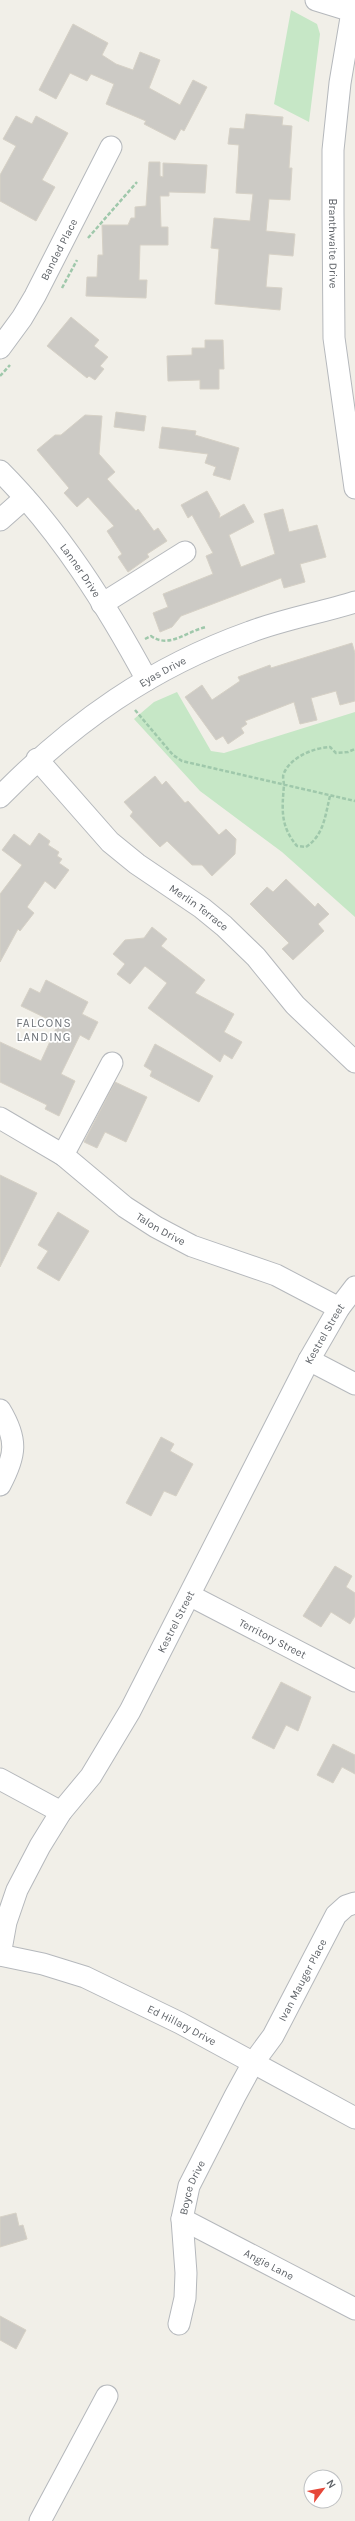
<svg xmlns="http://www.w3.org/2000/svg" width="355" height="2521" font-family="Karla,sans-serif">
	<rect width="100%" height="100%" fill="#f1efe8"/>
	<path fill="#c6e7c6" d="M291 10 317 24 320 34 309 122 274 104Z
		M177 692 211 751 224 753 355 712V917L282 852 200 791 134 719 154 702Z"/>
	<path fill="#cccac5" stroke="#d6d1c6" d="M73 24 108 43 102 55 116 64 133 70 140 52 160 60 149 88 180 105 193 80 207 87 184 131 181 129 175 140 144 124 146 121 106 104 114 84 91 74 87 81 70 73 56 99 39 90Z
		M246 114 283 117 282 125 292 126 289 168H292L290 200 269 199 266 231 295 234 293 256 269 254 266 287 282 288 280 310 215 304 219 249 211 248 214 218 250 221 253 194 236 193 239 145 228 144 230 128 244 129Z
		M16 116 32 124 36 116 68 133 42 180 55 187 36 221 0 201V175L16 146 3 139Z
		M149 162H160V176L163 177V163L207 165 205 193 169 192V196H160L161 227H168V245H140L139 280H147L146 298 86 296 87 277H97L98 255H103L102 225H128L131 218H135V207L146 206Z
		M71 317 99 340 94 346 108 357 100 366 104 369 95 380 89 376 87 378 47 346Z
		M205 340H223L224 369H219V389H200V380L168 381 167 356 192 355V348H205Z
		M116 412 146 416 144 431 114 427Z
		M85 415 102 416 99 454 115 472 107 479 136 511 138 509 154 531 158 528 167 541 147 554 149 557 128 572 118 557 122 554 107 531 114 526 88 497 77 507 64 493 69 488 37 450 55 435H61Z
		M162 427 196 431 195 435 239 448 230 480 213 475 216 467 205 463 208 454 159 448Z
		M207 491 220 514 219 518 244 504 254 522 229 535 241 567 275 554 264 514 283 509 289 532 317 525 326 557 300 564 305 582 284 588 281 578 181 616 172 627 160 632 153 613 168 607 163 594 213 574 206 556 213 553 192 515 188 518 181 505Z
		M352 643 355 653V701L340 705 336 691 311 698 317 720 300 724 294 702 245 721 247 724 241 728 244 733 228 744 223 736 216 740 185 697 202 685 212 700 240 681 238 677 270 665 271 668Z
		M155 776 162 785 166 781 185 803 188 801 219 835 226 829 236 839 235 854 212 876 202 865H192L167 841 160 847 130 816 133 812 124 802Z
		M39 833 50 841 48 845 59 852 57 856 62 859 59 863 69 870 55 889 45 881 27 907 34 913 20 931 18 929 0 962V894L22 865 2 850 14 834 30 846Z
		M286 879 315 907 318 903 329 914 318 924 324 931 293 960 282 949 289 943 250 904 267 887 273 892Z
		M152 927 167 939 161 946 205 980 195 993 234 1014 224 1032 242 1042 232 1059 224 1054 220 1062 148 1008 167 983 145 966 130 984 117 974 125 964 113 954 125 940 144 938Z
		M46 980 88 1002 82 1014 98 1022 89 1040 80 1035 61 1074 75 1081 59 1116 45 1109 47 1105 0 1082V1042L41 1061 58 1024 21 1006 30 988 40 993Z
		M155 1044 213 1076 199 1102 150 1076 152 1071 144 1066Z
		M115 1082 147 1097 126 1142 105 1132 97 1148 84 1142Z
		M0 1175 37 1193 0 1267Z
		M58 1212 89 1231 59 1281 37 1268 48 1251 38 1245Z
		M161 1437 174 1444 170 1451 193 1464 176 1496 164 1491 151 1516 126 1503Z
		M335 1566 352 1576 346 1587 355 1593V1616L350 1624 331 1612 321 1627 303 1616Z
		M281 1682 311 1697 298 1731 286 1725 274 1749 252 1738Z
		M333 1744 355 1755V1774L342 1767 333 1783 317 1775Z
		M16 2213 19 2226 23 2225 27 2239 0 2247V2217Z
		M0 2316 26 2330 16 2349 0 2340Z"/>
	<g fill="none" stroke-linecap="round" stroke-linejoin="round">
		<defs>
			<g id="minor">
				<path d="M316 0 355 12"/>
				<path id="s1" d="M354 0 340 83 333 150V211L334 338 355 488"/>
				<path id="s2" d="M0 348 22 318 35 296 111 147"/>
				<path id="s3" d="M0 471C60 531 107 606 147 680"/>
				<path d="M0 520 25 498"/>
				<path d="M102 604 185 552"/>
				<path id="s4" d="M37 759 110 842 137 864 202 908 224 926 256 957 295 1005 355 1062"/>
				<path id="s5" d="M0 797C73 722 152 667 250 632 284 619 320 613 355 602"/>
				<path id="s6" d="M0 1118 63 1155 125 1207 156 1227 192 1246 276 1275 339 1308"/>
				<path d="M63 1155 112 1063"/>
				<path d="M309 1360 355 1384"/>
				<path d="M0 1410C18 1440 16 1455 0 1485"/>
				<path id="s7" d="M191 1596 355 1681"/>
				<path d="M0 1779 61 1812"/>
				<path id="s8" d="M0 1955 6 1922 17 1890 40 1846 61 1812 91 1776 130 1711 309 1360 339 1308 355 1287"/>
				<path id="s9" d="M0 1955 43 1964 85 1977 180 2023 355 2118"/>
				<path id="s10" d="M182 2219 355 2309"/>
				<path id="s11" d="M179 2324 185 2298 186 2273 182 2219 189 2186 235 2096 253 2063 273 2036 336 1915 346 1906 355 1903"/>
				<path d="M40 2521 107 2396"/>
			</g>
		</defs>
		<use href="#minor" stroke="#b5b8bc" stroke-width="23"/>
		<path stroke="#9fc8ab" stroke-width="2.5" stroke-dasharray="4 2" stroke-linecap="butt" d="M88 238 137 182
			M62 288 77 260
			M0 376 10 365
			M145 639 151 636C169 649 187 631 206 627
			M135 710 173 755 182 761 355 801
			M330 796C325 816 324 835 306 847L297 846C280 826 282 809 284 785 284 782 282 776 284 773 291 757 313 748 330 747L336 753 348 752 355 749"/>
		<use href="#minor" stroke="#fff" stroke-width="21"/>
	</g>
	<g text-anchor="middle" stroke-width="3.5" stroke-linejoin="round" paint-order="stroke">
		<g font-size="11" fill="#5f6368" stroke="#fff">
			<text dy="4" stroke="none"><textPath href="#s1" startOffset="245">Branthwaite Drive</textPath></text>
			<text dy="4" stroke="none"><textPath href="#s2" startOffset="115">Banded Place</textPath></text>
			<text dy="4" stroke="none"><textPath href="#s3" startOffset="128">Lanner Drive</textPath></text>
			<text dy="4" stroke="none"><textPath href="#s5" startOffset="206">Eyas Drive</textPath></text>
			<text dy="4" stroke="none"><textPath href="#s4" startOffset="221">Merlin Terrace</textPath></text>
			<text dy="4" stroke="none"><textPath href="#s6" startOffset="196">Talon Drive</textPath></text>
			<text dy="4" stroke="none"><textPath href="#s8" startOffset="704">Kestrel Street</textPath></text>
			<text dy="4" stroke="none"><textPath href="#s8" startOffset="380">Kestrel Street</textPath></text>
			<text dy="4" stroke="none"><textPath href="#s7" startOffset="92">Territory Street</textPath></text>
			<text dy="4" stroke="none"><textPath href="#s11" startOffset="375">Ivan Mauger Place</textPath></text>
			<text dy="4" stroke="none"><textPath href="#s9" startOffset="196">Ed Hillary Drive</textPath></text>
			<text dy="4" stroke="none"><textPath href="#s11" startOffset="139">Boyce Drive</textPath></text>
			<text dy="4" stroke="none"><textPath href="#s10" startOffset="98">Angie Lane</textPath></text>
		</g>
		<g font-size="12" letter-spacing="1" fill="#70757a" stroke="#fff">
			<text x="44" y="1027">FALCONS<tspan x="44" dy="14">LANDING</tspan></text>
		</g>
	</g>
	<g transform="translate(323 2489) rotate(58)"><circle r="19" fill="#ffffff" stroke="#bfc1c3"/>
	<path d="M0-3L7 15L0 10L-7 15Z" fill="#e64739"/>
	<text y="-6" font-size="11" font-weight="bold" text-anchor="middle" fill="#5f6368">N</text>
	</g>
</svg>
